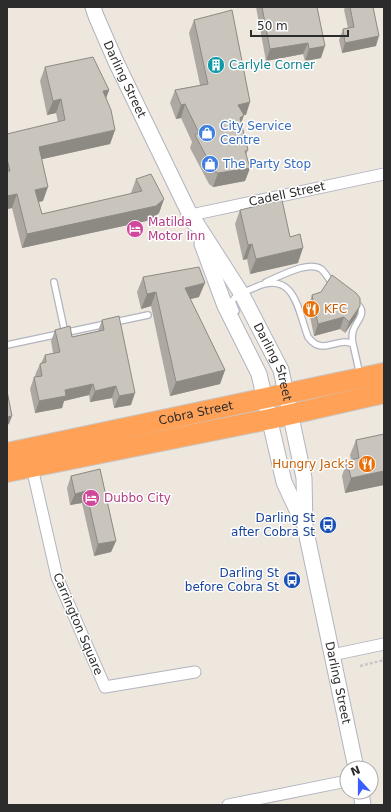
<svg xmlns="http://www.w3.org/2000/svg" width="391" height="812" font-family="'DejaVu Sans',sans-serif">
	<rect width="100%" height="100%" fill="#eee7de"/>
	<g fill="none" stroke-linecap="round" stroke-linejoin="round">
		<defs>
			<path id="lane" d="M54 282 65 333
				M266 282C279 277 308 260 321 269 326 273 329 280 333 284
				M236 311 232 301C237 293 248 291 256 287 295 270 298 311 308 337 323 357 336 336 353 344L360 375
				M353 344C352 340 352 335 353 331 357 319 369 313 355 302
				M7 345 148 315"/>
			<path id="street" d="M191 215 384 174
				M31 463 57 577 105 687 195 672
				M332 655 384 644
				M228 805 347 781"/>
			<g id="secondary">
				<path id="s1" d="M93 7 96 16 116 62 194 223"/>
				<path id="s2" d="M191 215 241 293 281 370 304 478 305 527 356 768"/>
				<path d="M202 244 225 306 259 374 284 482 302 521"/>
				<path d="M361 792 363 805"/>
			</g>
			<g id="highway">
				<path id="s3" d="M7 453 384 373"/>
				<path d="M7 472 270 419 384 393"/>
			</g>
		</defs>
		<use href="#lane" stroke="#b2b4c0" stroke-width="8"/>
		<use href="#street" stroke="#b2b4c0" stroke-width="13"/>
		<use href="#secondary" stroke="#b2b4c0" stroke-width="17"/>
		<use href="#highway" stroke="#c8c8c8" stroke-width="22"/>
		<path stroke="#c8c8c8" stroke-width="2.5" stroke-dasharray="3 2" stroke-linecap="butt" d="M360 666 384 660"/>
		<use href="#lane" stroke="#fff" stroke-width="5.5"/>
		<use href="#street" stroke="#fff" stroke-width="11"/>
		<use href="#secondary" stroke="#fff" stroke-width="15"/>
		<use href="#highway" stroke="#ffa258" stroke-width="20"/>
	</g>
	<path fill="#ada9a2" d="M256 7H317L321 58 305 61 303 54 266 61Z
		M345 7H373L376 46 342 53 339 40 343 29 348 28 344 10Z
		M194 20 246 115H244L241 123 248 150 246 155 250 168 245 181 213 187 209 184 190 148 192 142 181 118 176 119 170 103 175 90 200 85 189 33Z
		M45 67 109 90 106 98 115 130 110 144 42 159 43 201 38 202 42 214 132 194 131 193 136 179 164 199 159 213 151 220 22 248 12 208 7 209V134L58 122 56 113 47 115 40 81Z
		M240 210 290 237 298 263 250 274 247 259 243 260 235 224Z
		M143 277 199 297 190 299 225 370 220 384 170 396 151 306 141 309 137 292Z
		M312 295 356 317 345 333 340 329 314 336 308 307Z
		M102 320 131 405 114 408 112 398 90 402 89 395 64 401 62 408 35 413 30 389 34 377H36L35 375 40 364 41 363 45 355 53 353 51 341 55 330 72 337 98 331Z
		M384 434V485L345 493 342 476 347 461 351 460 350 455 356 440Z
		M100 469 116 541 111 552 94 556 82 503 70 505 67 488 71 476Z"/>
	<path fill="#8d8a84" d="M379 36 376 46 342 53 345 43Z
		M308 43 303 54 266 61 270 49Z
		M325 46 321 58 305 61 309 49Z
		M109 90 104 104 103 91Z
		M61 99 56 113 47 115 53 101Z
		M250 102 246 115H244L239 128 238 105Z
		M185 104 181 118 176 119 181 105Z
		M115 130 110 144 34 161 39 147Z
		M250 168 245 181 213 187 218 173Z
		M48 187 43 201 30 204 35 190Z
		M17 194 12 208 7 209V196Z
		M164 199 159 213 151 220 22 248 27 234Z
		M252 244 247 259 243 260 248 245Z
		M303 248 298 263 250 274 256 259Z
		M205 283 199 297 179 302 185 288Z
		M156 292 151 306 141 309 147 294Z
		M360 306 356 317 345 333 349 322Z
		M344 317 340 329 314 336 318 324Z
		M225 370 220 384 170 396 176 382Z
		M93 384 89 395 64 401 62 408 35 413 39 401 65 390Z
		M116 386 112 398 90 402 95 391Z
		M135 393 131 405 114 408 119 396Z
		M12 416 9 424 7 425V417Z
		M384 471V485L345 493 351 478Z
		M86 491 82 503 70 505 75 494Z
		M116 541 111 552 94 556 98 544Z"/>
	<path fill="#c9c5bc" stroke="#8d8a84" d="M262 7H317L325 46 309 49 308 43 270 49Z
		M350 7H373L379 36 345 43 343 29 354 27Z
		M232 10 250 102 238 105 244 115 240 118 248 150 245 151 250 168 218 173 214 171 195 135 199 133 185 104 181 105 175 90 208 84 194 20Z
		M93 57 109 90 103 91 111 110 115 130 39 147 48 187 35 190 42 214 142 191 136 179 151 174 164 199 156 206 27 234 17 194 7 196V171H10L7 159V134L65 120 61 99 53 101 45 67Z
		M282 200 290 237 300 234 303 248 256 259 252 244 248 245 240 210Z
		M199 267 205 283 185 288 225 370 176 382 156 292 147 294 143 277Z
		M332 275 356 293 360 298V306L349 322 344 317 318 324 312 295 321 292Z
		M119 316 135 393 119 396 116 386 95 391 93 384 65 390 66 396 39 401 34 377 42 376 40 364 46 362 45 355 60 352 55 330 70 326 72 337 104 330 102 320Z
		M7 391 12 416 7 417Z
		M384 434V471L351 478 347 461 359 458 356 440Z
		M100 469 116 541 98 544 86 491 75 494 71 476Z"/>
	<defs>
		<symbol id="building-disc" viewBox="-11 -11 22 22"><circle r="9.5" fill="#0f9aa8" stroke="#fff"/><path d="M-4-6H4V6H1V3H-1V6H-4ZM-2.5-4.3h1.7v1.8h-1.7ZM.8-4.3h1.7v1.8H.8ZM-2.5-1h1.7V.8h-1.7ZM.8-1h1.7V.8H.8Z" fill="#fff"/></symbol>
		<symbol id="shop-disc" viewBox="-11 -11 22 22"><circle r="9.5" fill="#3f7fe0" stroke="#fff"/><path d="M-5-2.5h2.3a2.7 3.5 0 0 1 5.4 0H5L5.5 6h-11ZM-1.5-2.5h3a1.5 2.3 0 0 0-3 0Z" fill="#fff"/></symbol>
		<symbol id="hotel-disc" viewBox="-11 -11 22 22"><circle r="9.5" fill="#d1479c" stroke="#fff"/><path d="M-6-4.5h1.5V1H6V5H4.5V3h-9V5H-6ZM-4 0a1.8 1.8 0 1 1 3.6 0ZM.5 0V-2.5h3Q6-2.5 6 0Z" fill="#fff"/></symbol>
		<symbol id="restaurant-disc" viewBox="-11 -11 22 22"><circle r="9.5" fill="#e8710a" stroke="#fff"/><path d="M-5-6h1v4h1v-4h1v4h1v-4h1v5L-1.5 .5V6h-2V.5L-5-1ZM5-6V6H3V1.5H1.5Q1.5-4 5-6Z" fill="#fff"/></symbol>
		<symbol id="bus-disc" viewBox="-11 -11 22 22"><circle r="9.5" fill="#1a4fb4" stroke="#fff"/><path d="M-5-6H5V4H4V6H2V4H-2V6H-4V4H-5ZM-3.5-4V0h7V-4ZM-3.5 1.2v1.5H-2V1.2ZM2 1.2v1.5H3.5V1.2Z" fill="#fff"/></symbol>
	</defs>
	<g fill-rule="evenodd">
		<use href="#building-disc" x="206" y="55" width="20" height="20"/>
		<use href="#shop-disc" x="197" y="123" width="20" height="20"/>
		<use href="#shop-disc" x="200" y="154" width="20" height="20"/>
		<use href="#hotel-disc" x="125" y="219" width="20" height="20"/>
		<use href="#restaurant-disc" x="301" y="299" width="20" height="20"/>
		<use href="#restaurant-disc" x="357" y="454" width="20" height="20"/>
		<use href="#hotel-disc" x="81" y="488" width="20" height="20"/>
		<use href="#bus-disc" x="318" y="515" width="20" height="20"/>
		<use href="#bus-disc" x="282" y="570" width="20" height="20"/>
	</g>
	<g text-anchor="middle" stroke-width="3" stroke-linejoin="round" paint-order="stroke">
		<g font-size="12" fill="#0d838f" stroke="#fff" text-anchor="start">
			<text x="229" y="69">Carlyle Corner</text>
		</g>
		<g font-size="12" fill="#2c2c2c" stroke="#fff">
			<text dy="4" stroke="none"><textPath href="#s1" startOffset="79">Darling Street</textPath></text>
			<text transform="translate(287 194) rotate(-12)" y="4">Cadell Street</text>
			<text dy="4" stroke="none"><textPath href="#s2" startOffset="169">Darling Street</textPath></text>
			<text dy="4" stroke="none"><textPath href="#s3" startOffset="193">Cobra Street</textPath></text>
			<text transform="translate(78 624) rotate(67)" y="4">Carrington Square</text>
			<text dy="4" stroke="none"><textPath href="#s2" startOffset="498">Darling Street</textPath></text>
		</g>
		<g font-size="12" fill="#366cbe" stroke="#fff" text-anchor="start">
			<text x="220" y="130">City Service<tspan x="220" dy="14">Centre</tspan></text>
			<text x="223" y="168">The Party Stop</text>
		</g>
		<g font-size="12" fill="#b23c85" stroke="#fff" text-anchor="start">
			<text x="148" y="226">Matilda<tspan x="148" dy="14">Motor Inn</tspan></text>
			<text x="104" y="502">Dubbo City</text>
		</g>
		<g font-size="12" fill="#c56008" stroke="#fff" text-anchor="start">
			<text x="324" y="313">KFC</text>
			<text x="354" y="468" text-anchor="end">Hungry Jack's</text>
		</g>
		<g font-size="12" fill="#164399" stroke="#fff" text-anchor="end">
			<text x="315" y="522">Darling St<tspan x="315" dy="14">after Cobra St</tspan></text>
			<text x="279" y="577">Darling St<tspan x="279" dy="14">before Cobra St</tspan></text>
		</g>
	</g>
	<rect width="391" height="812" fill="none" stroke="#2c2c2c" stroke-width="16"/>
	<g transform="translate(359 780) rotate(339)"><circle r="19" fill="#ffffff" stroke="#ababab"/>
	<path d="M0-3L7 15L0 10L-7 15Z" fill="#3a5dff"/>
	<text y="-6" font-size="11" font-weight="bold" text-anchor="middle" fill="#2c2c2c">N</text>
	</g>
	<path d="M251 30v6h97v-6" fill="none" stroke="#2c2c2c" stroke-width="2"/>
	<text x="257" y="30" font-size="12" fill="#2c2c2c" stroke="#ffffff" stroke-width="3" paint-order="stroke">50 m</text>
</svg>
